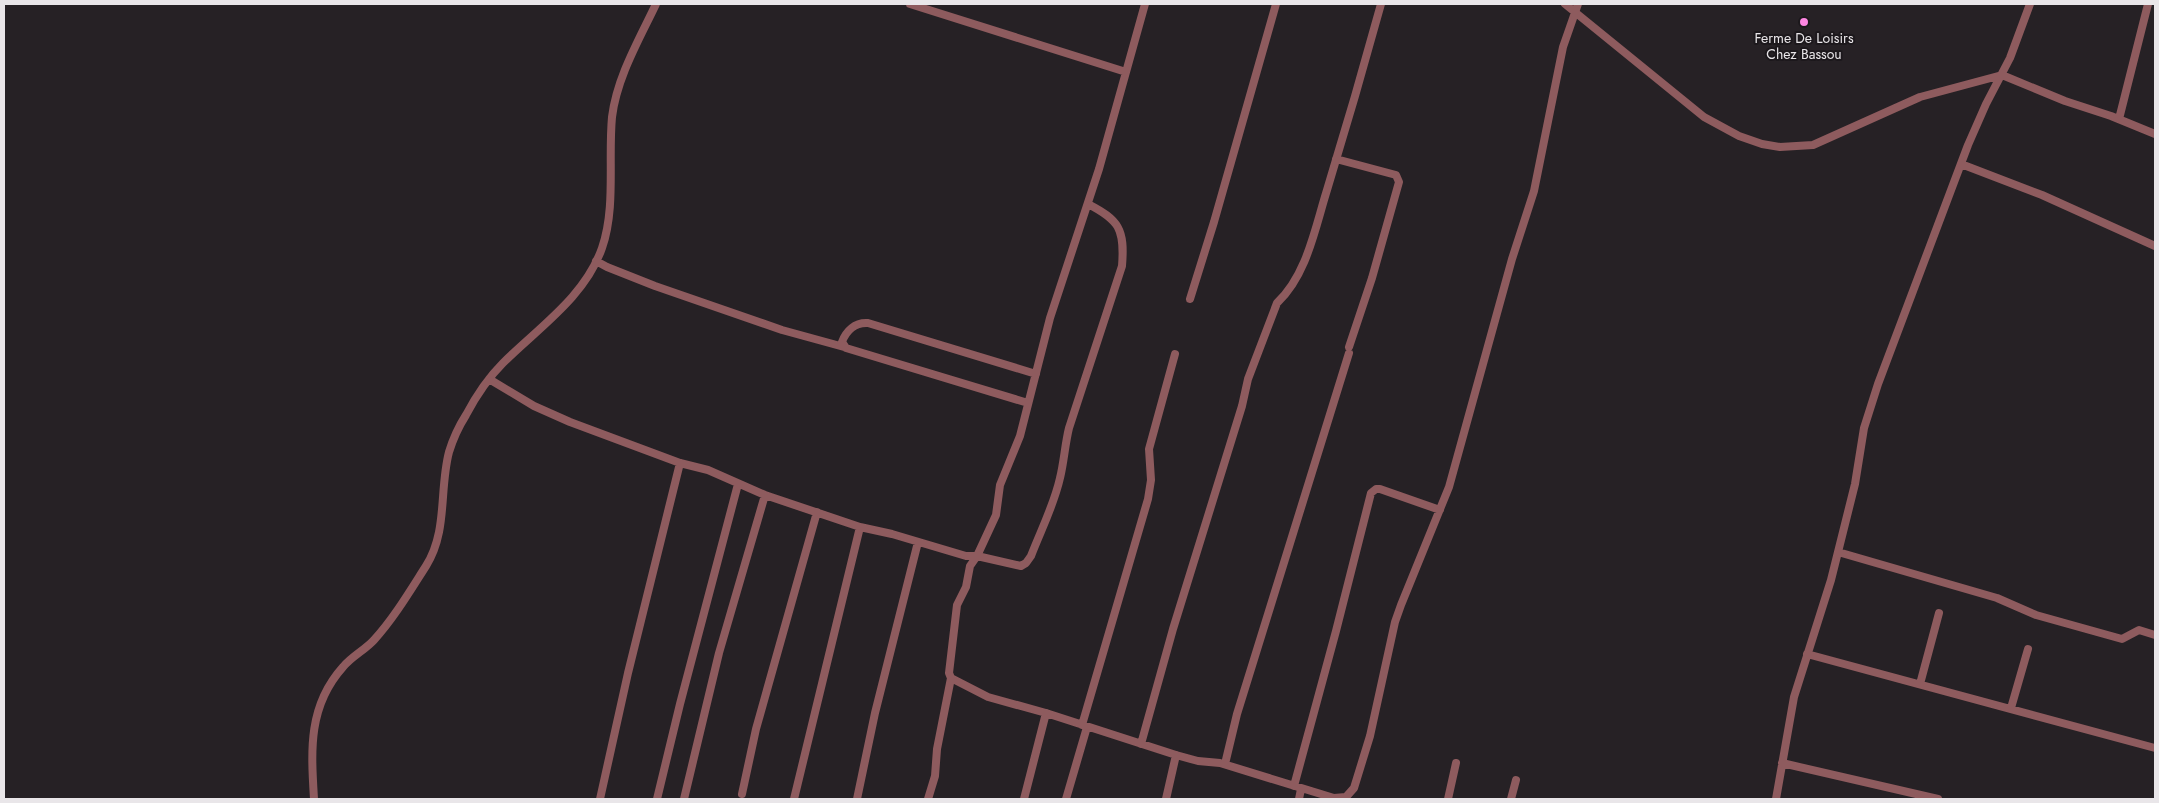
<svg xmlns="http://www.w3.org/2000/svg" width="2159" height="803" font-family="Jost,sans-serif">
	<rect width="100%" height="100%" fill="#262125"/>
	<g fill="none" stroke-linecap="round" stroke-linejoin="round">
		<path stroke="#8e5b5e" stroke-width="8" d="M910 4 1126 72
			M1565 4 1704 117 1739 136 1762 144 1780 147 1813 145 1920 97 2002 75 2065 101 2111 116 2155 134
			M2119 119 2148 4
			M1336 159 1396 175 1399 182 1372 278 1349 347
			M1961 164 2042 195 2155 246
			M1088 204C1119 220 1125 229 1122 266L1069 428C1065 444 1064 462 1060 478 1054 505 1041 530 1031 556L1026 563 1021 566 977 556 970 566 966 587 957 605 949 673 951 678 988 697 1046 713 1176 755 1198 761 1220 763 1334 798 1346 797 1354 788 1370 736 1395 622 1401 605 1449 487 1512 259 1534 191 1563 47 1578 4
			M596 261 607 267 655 286 782 330 844 347
			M1190 299 1214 222 1276 4
			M489 379 534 406 570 422 680 463 708 470 765 495 860 527 892 534 966 556H977L996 515 1000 485 1020 436 1050 318 1099 169 1145 4
			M1028 403 846 348 842 342C846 331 855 322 868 323L1036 374
			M1838 552 1997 598 2036 615 2122 639 2139 630 2155 635
			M1807 654 2155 748
			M1920 684 1939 613
			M2011 708 2028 649
			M1082 725 1148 499 1151 480 1149 449 1175 354
			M1141 744 1173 629 1242 406 1248 379 1277 303C1307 275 1315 228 1327 190 1346 128 1364 66 1381 4
			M1782 763 1938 799
			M1225 764 1237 714 1349 353
			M1294 786 1336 631 1371 493 1376 489H1380L1440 510
			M742 794 756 729 817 512
			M314 799C311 750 308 706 343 667 352 656 365 650 374 640 394 618 410 591 426 566 448 531 439 490 449 452 453 439 459 426 466 415 476 396 488 378 503 363 538 328 585 297 602 248 616 208 608 160 612 117 617 77 639 40 656 4
			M600 799 628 673 680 463
			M657 799 680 704 738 484
			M684 799 719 653 765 495
			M794 799 860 527
			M857 799 875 713 918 542
			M928 799 935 776 937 749 951 678
			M1024 799 1046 713
			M1066 799 1087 727
			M1166 799 1176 755
			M1299 799 1301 789
			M1448 799 1456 763
			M1511 799 1516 780
			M1776 799 1794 697 1831 580 1855 484 1864 428 1878 384 1968 145 1986 104 2010 58 2030 4"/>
	</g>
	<circle fill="#fd86e2" stroke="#1c181c" stroke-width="2" cx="1804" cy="22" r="5"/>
	<g text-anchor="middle" stroke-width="4" stroke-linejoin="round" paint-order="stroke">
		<g font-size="14" fill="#e9e6e9" stroke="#1c181c">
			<text x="1804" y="43">Ferme De Loisirs<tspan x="1804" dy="16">Chez Bassou</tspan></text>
		</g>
	</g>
	<rect width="2159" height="803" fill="none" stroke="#e9e6e9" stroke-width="10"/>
</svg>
